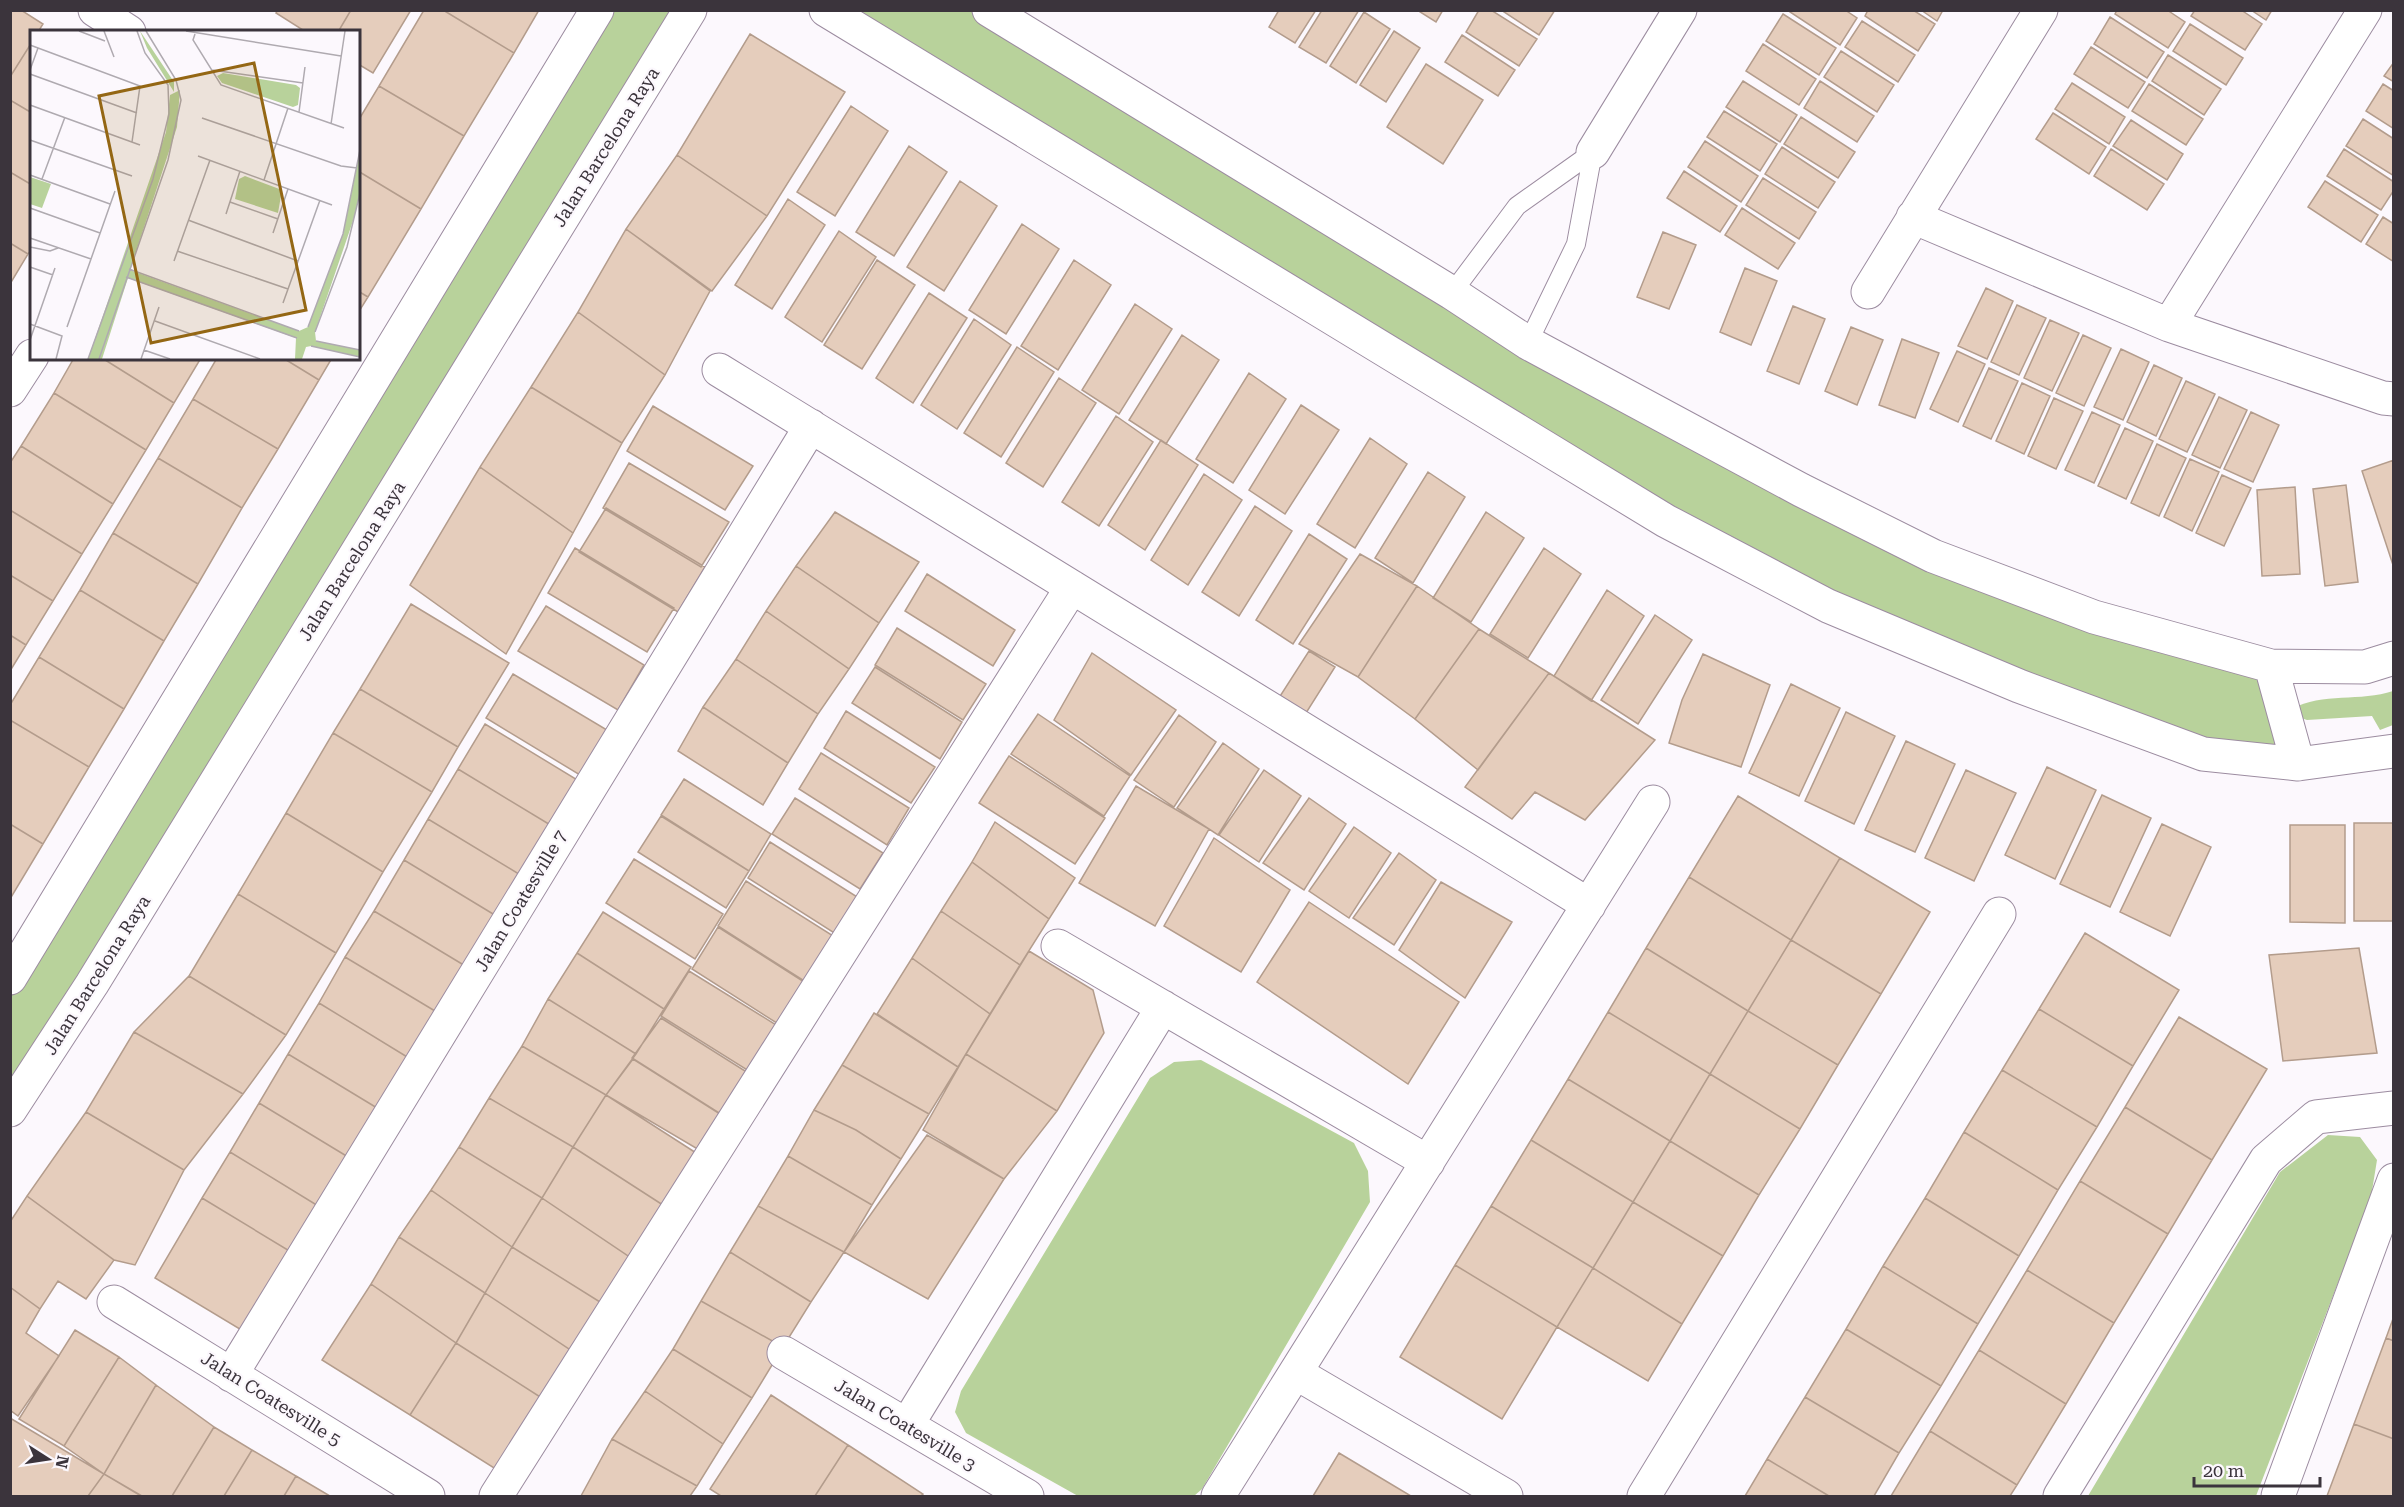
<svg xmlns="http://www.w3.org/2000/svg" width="2404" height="1507" font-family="'Roboto Serif',serif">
	<rect width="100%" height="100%" fill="#fcf8fd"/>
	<path fill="#b8d29b" d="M597 11H689L11 1099 10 978Z
		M826 11H989L1314 209 1933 556 2271 666 2298 764 2203 754 1828 606Z
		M2393 691V725L2380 730 2372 716 2307 720 2295 716 2292 709C2322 692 2361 702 2393 691Z
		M1201 1060 1354 1143 1368 1171 1370 1202 1202 1489 1194 1496H1078L966 1433 955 1412 961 1391 1150 1078 1174 1062Z
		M2328 1135 2360 1137 2377 1160 2371 1197 2256 1496H2088L2280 1172Z"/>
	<path fill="#e5cdbc" stroke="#b39c8c" stroke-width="1.5" d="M10 10H21L43 24 38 32H32V42L10 77Z
		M278 10H351L338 32H306L276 13Z
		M351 10H411L373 73 358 64V32H338Z
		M424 10H443L514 53 464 136 379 86Z
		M443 10H539L514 53Z
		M1279 10H1316L1295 43 1269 27Z
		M1322 10H1359L1326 63 1299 47Z
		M1417 10H1443L1436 22Z
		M1479 10H1491L1537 39 1519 66 1466 32Z
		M1501 10H1555L1539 35Z
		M1787 10H1845L1857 18 1840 45Z
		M1868 10H1913L1935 24 1918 51 1865 16Z
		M1921 10H1943L1937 21Z
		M2117 10H2167L2185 22 2168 48 2115 14Z
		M2195 10H2241L2262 24 2245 50 2191 16Z
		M2251 10H2272L2266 20Z
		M1364 12 1390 29 1356 83 1330 66Z
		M1783 14 1836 48 1819 75 1766 41Z
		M2110 17 2164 52 2147 78 2094 44Z
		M1862 21 1915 55 1898 82 1845 47Z
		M2190 24 2243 58 2226 85 2173 51Z
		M1394 31 1420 48 1386 102 1360 85Z
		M750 34 845 92 767 216 677 155Z
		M1462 35 1515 70 1498 96 1445 62Z
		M32 42V113L10 100V77Z
		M1763 44 1816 79 1799 105 1746 71Z
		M2091 47 2145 82 2128 108 2074 74Z
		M1841 51 1894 85 1877 112 1824 77Z
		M2168 55 2221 89 2204 115 2152 81Z
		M2394 62V82L2384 76Z
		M1426 64 1483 100 1443 164 1387 127Z
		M1743 81 1797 115 1780 142 1726 107Z
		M1820 81 1874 116 1857 142 1804 108Z
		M2072 83 2125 117 2109 144 2055 109Z
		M2149 84 2203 119 2186 145 2132 111Z
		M2383 84 2394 91V129L2366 111Z
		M379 86 464 136 421 209 358 171V121Z
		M10 100 32 113V185L10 172Z
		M851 106 888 131 835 216 797 192Z
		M1724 111 1777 144 1760 171 1707 137Z
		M2053 113 2106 147 2089 174 2036 139Z
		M1801 117 1855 152 1838 178 1784 144Z
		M2363 119 2394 139V176L2346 146Z
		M2131 120 2183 154 2167 180 2113 146Z
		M1705 141 1758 176 1741 202 1688 167Z
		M909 146 947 172 894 256 856 232Z
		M1782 147 1835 182 1818 208 1765 174Z
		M2111 149 2164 184 2147 210 2094 176Z
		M2344 149 2394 182V190L2381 210 2327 176Z
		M677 155 767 216 712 291 626 229Z
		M358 171 421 209 368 297 358 291Z
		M1684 171 1737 206 1720 232 1667 198Z
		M10 172 32 185V249L28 254 10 243Z
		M1763 178 1816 212 1799 239 1746 205Z
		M960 181 997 206 944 291 907 267Z
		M2325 181 2378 215 2361 242 2308 207Z
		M788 199 825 225 772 309 735 285Z
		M1742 208 1795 243 1778 269 1725 235Z
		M2383 217 2394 224V262L2366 244Z
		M1022 224 1059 249 1006 334 969 310Z
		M626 229 710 291 665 375 578 312Z
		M839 231 876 257 822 342 785 317Z
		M1663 232 1696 245 1669 309 1637 297Z
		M10 243 28 254 10 284Z
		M877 260 915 285 862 369 824 345Z
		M1074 260 1111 285 1058 370 1021 346Z
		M1745 268 1777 281 1751 345 1720 332Z
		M1986 288 2013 301 1987 359 1958 346Z
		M358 291 368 297 358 313Z
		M929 293 967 318 913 403 876 378Z
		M1135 304 1172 329 1119 414 1082 390Z
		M2017 305 2046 318 2019 375 1991 362Z
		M1793 306 1825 319 1799 384 1767 371Z
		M578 312 665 375 622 443 531 387Z
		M974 319 1011 345 957 429 921 405Z
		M2050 320 2079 333 2052 391 2024 378Z
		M1851 327 1883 340 1857 405 1825 391Z
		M1182 335 1219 360 1166 444 1129 420Z
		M2083 335 2111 348 2084 406 2056 393Z
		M1902 339 1939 353 1915 418 1879 405Z
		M1017 347 1054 372 1001 457 964 433Z
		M2121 349 2149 362 2123 420 2094 407Z
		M1957 351 1985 364 1958 422 1930 409Z
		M74 358H102L174 403 146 450 54 393Z
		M102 358H201L174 403Z
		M217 358H283L319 380 278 449 193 399Z
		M283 358H332L319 380Z
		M2154 365 2182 378 2156 436 2127 422Z
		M1989 368 2018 381 1991 439 1963 426Z
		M1249 373 1286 399 1233 483 1196 459Z
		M1059 378 1096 403 1043 487 1006 463Z
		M2186 381 2215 394 2187 452 2159 439Z
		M2022 383 2050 396 2024 454 1996 441Z
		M531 387 622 443 573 533 480 467Z
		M54 393 146 450 113 504 21 446Z
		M2219 397 2247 410 2220 468 2192 455Z
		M2054 398 2083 411 2056 469 2028 456Z
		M193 399 278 449 242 508 158 458Z
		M1301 405 1339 430 1285 514 1249 490Z
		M653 406 753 466 725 510 627 451Z
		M2092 412 2120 425 2094 483 2065 470Z
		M2251 412 2279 425 2253 482 2224 469Z
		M1116 416 1153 442 1099 526 1062 502Z
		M2125 428 2153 441 2126 499 2098 486Z
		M1370 438 1407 464 1355 548 1317 524Z
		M1161 440 1198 465 1145 550 1108 525Z
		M2157 444 2186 458 2159 516 2131 503Z
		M21 446 113 504 82 554 10 510V463Z
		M158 458 242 508 198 584 113 533Z
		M2190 459 2219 472 2192 531 2164 517Z
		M2394 460V565H2393L2362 471Z
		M629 463 729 522 701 567 603 508Z
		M480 467 573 533 506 654 410 585Z
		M1428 472 1465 497 1413 583 1375 558Z
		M1204 474 1242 500 1188 585 1151 560Z
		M2222 475 2251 488 2224 546 2196 533Z
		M2346 485 2358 582 2325 586 2313 489Z
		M2295 487 2300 574 2262 576 2257 490Z
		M1255 506 1292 531 1239 616 1202 592Z
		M606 508 705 567 678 612 579 552Z
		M10 510 82 554 53 601 10 575Z
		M835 512 919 562 879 623 796 566Z
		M1486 512 1524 538 1471 622 1433 598Z
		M113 533 198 584 164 641 80 590Z
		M1309 534 1347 559 1293 644 1256 620Z
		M575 548 674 608 647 652 548 593Z
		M1544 548 1581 574 1528 658 1490 634Z
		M1360 554 1417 586 1358 677 1299 644Z
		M796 566 879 623 849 669 766 611Z
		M927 574 1015 630 993 666 905 611Z
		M10 575 53 601 26 645 10 635Z
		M1417 586 1479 629 1415 719 1358 677Z
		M80 590 164 641 124 709 39 657Z
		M1607 590 1644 616 1591 701 1554 676Z
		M411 604 509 663 458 747 360 689Z
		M546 606 644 665 618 710 518 651Z
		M766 611 849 669 818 714 736 659Z
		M1655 615 1692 640 1638 724 1601 700Z
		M897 628 986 684 963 720 875 665Z
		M1479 629 1549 673 1478 770 1415 719Z
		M10 635 26 645 10 671Z
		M1309 651 1335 667 1301 721 1275 704Z
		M1092 653 1176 710 1131 775 1054 720Z
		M1703 654 1770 685 1741 767 1669 743 1682 700Z
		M39 657 124 709 89 767 10 720V705Z
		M736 659 818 714 788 763 703 707Z
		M875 667 962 722 940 759 852 703Z
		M1549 673 1655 740 1585 820 1535 792 1512 819 1465 787Z
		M513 674 612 733 585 778 486 718Z
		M1791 684 1840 708 1799 796 1749 773Z
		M360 689 458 747 432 792 333 733Z
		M703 707 788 763 763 805 678 751Z
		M846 711 935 767 911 803 824 748Z
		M1846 712 1895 736 1854 824 1805 801Z
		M1038 714 1130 776 1104 816 1011 754Z
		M1179 715 1216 742 1174 807 1134 780Z
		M10 720 89 767 43 844 10 824Z
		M485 724 584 784 557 829 458 769Z
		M333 733 432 792 383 872 286 813Z
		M1906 741 1955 764 1915 852 1865 830Z
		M1223 743 1259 769 1218 835 1177 808Z
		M821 753 909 808 887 845 799 789Z
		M1009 756 1105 818 1075 864 979 803Z
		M2047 767 2096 790 2055 879 2005 855Z
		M458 769 557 829 527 879 428 819Z
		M1264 770 1301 796 1259 862 1219 835Z
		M1966 770 2016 793 1974 881 1925 858Z
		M684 779 771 834 749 871 661 815Z
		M1136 786 1209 829 1155 926 1079 883Z
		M2102 795 2151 818 2110 907 2060 884Z
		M1738 796 1840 858 1791 940 1689 877Z
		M795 798 883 853 860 889 772 834Z
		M1309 798 1346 824 1304 890 1263 863Z
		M286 813 383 872 336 953 238 894Z
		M661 816 749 871 726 908 638 852Z
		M428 819 527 879 503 920 404 860Z
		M995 822 1075 878 1049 919 972 862Z
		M2354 823H2394V921H2354Z
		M10 824 43 844 10 899Z
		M2162 824 2211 847 2170 936 2120 912Z
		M2290 825H2345V923L2290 922Z
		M1354 827 1391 853 1349 918 1309 891Z
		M1214 838 1290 890 1241 972 1164 926Z
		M770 842 862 900 839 936 748 878Z
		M1399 853 1436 880 1394 945 1353 918Z
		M1840 858 1930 912 1881 994 1791 940Z
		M634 859 723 914 695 959 606 903Z
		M404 860 503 920 472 970 374 911Z
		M972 862 1049 919 1020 965 941 911Z
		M1689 877 1791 940 1748 1011 1646 948Z
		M746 881 838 939 809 984 718 926Z
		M1441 882 1512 922 1465 998 1399 950Z
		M238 894 336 953 286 1035 189 976Z
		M1309 902 1459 1002 1408 1084 1257 982Z
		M374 911 472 970 445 1017 345 957Z
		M941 911 1020 965 990 1014 912 958Z
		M603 912 691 967 664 1009 577 953Z
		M718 927 809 985 783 1027 692 969Z
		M2085 933 2179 990 2133 1066 2039 1009Z
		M1791 940 1881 994 1838 1065 1748 1011Z
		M1646 948 1748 1011 1710 1074 1608 1012Z
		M2359 948 2377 1053 2283 1061 2269 955Z
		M1029 951 1093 990 1104 1033 1057 1111 966 1054Z
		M577 953 664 1009 636 1054 548 999Z
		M345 957 445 1017 417 1063 319 1003Z
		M912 958 990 1014 958 1067 877 1014Z
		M689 971 781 1028 752 1073 661 1016Z
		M189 976 286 1035 243 1094 134 1032Z
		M548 999 636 1054 606 1095 522 1046Z
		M319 1003 417 1063 387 1114 288 1054Z
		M2039 1009 2133 1066 2097 1127 2002 1070Z
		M1748 1011 1838 1065 1800 1129 1710 1074Z
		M1608 1012 1710 1074 1670 1141 1568 1079Z
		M874 1013 958 1067 929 1114 842 1065Z
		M2179 1017 2267 1069 2212 1160 2125 1107Z
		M661 1018 753 1076 727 1118 632 1058Z
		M134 1032 243 1094 184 1170 86 1112Z
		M522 1046 606 1095 573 1147 489 1098Z
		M288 1054 387 1114 358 1163 259 1103Z
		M966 1054 1057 1111 1004 1179 923 1130Z
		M633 1059 728 1119 706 1154 606 1095Z
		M842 1065 929 1114 901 1159 856 1130 814 1110Z
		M2002 1070 2097 1127 2058 1190 1964 1132Z
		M1710 1074 1800 1129 1759 1195 1670 1141Z
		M1568 1079 1670 1141 1633 1202 1531 1140Z
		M606 1095 704 1158 666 1207 573 1147Z
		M489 1098 573 1147 542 1198 459 1147Z
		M259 1103 358 1163 328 1212 230 1152Z
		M2125 1107 2212 1160 2168 1234 2080 1181Z
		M814 1110 856 1130 901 1159 872 1205 788 1156Z
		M86 1112 184 1170 135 1265 114 1260 27 1196Z
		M1964 1132 2058 1190 2019 1256 1925 1198Z
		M927 1135 1004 1179 928 1299 844 1252Z
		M1531 1140 1633 1202 1593 1268 1491 1206Z
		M1670 1141 1759 1195 1723 1256 1633 1202Z
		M459 1147 542 1198 512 1247 431 1190Z
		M573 1147 666 1207 637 1262 542 1198Z
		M230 1152 328 1212 301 1258 202 1198Z
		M788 1156 872 1205 844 1252 758 1206Z
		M2080 1181 2168 1234 2114 1323 2027 1270Z
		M431 1190 512 1247 485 1293 399 1237Z
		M27 1196 114 1260 86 1299 58 1281 40 1309 10 1287V1222Z
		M202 1198 301 1258 253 1337 155 1278Z
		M542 1198 637 1262 608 1307 512 1247Z
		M1925 1198 2019 1256 1978 1324 1883 1266Z
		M1633 1202 1723 1256 1682 1324 1593 1268Z
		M758 1206 844 1252 811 1302 730 1252Z
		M1491 1206 1593 1268 1557 1327 1455 1265Z
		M399 1237 485 1293 456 1343 371 1284Z
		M512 1247 608 1307 575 1353 485 1293Z
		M730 1252 811 1302 783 1347 701 1301Z
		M1455 1265 1557 1327 1502 1419 1400 1357Z
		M1883 1266 1978 1324 1941 1386 1846 1329Z
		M1593 1268 1682 1324 1648 1381 1557 1327Z
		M2027 1270 2114 1323 2066 1404 1979 1350Z
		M371 1284 456 1343 410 1415 322 1360Z
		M10 1287 40 1309 26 1333 59 1356 18 1416 10 1410Z
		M485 1293 575 1353 548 1402 456 1343Z
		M701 1301 783 1347 752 1398 673 1349Z
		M2394 1316V1341L2386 1338Z
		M1846 1329 1941 1386 1899 1453 1805 1397Z
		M75 1330 119 1357 64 1446 19 1419Z
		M2386 1338 2394 1341V1439L2354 1424Z
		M456 1343 548 1402 502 1473 410 1415Z
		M673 1349 752 1398 723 1444 645 1391Z
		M1979 1350 2066 1404 2017 1485 1930 1431Z
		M119 1357 156 1385 104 1474 64 1446Z
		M156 1385 214 1427 172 1496H141L104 1474Z
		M645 1391 723 1444 697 1486 612 1439Z
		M771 1395 848 1445 815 1496H721L710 1489Z
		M1805 1397 1899 1453 1874 1496H1829L1767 1459Z
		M10 1418 104 1474 88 1496H10Z
		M2354 1424 2394 1439V1496H2327Z
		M214 1427 252 1450 224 1496H172Z
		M1930 1431 2017 1485 2010 1496H1891Z
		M612 1439 697 1486 690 1496H581Z
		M848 1445 923 1494 921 1496H815Z
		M252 1450 296 1476 284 1496H224Z
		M1339 1453 1411 1496H1313Z
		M1767 1459 1829 1496H1745Z
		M104 1474 142 1496H88Z
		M296 1476 330 1496H284Z"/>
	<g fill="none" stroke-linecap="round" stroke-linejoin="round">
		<defs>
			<path id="service" d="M1452 293 1517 206 1593 152
				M1528 343 1576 244 1593 152"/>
			<path id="minor" d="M95 10 129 32
				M1593 152 1680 10
				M1913 217 2169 325 2383 398 2394 399
				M1868 292 2041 10
				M2169 325 2365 10
				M719 370 1589 905
				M10 390 32 356
				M1058 946 1428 1162
				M10 978 597 10
				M10 1110 92 984 690 10
				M114 1302 428 1496
				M784 1353 1027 1496
				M1296 1373 1506 1496
				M231 1375 811 426
				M907 1425 1163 1007
				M496 1496 1072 587
				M1218 1496 1653 802
				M1644 1496 1999 914
				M2060 1496 2266 1160 2316 1117 2394 1108
				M2278 1496 2394 1180"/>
			<path id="tertiary" d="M826 10 1666 521 1828 606 2019 686 2203 754 2298 764 2394 751
				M989 10 1452 293 1528 343 1801 490 1933 556 2094 617 2271 666 2365 667 2394 658
				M2271 666 2298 764"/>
		</defs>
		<use href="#service" stroke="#9c8ca0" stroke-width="20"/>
		<use href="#minor" stroke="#9c8ca0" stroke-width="35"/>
		<use href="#tertiary" stroke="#9c8ca0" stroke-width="35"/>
		<use href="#service" stroke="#fff" stroke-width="18"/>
		<use href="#minor" stroke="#fff" stroke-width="33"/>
		<use href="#tertiary" stroke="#fff" stroke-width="33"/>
	</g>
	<g text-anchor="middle" stroke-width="4.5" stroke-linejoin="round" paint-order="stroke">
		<g font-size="18" fill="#3b343c" stroke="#fcf8fd">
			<text transform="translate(606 147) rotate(-58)" y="6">Jalan Barcelona Raya</text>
			<text transform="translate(352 561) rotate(-58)" y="6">Jalan Barcelona Raya</text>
			<text transform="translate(521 901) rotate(-59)" y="6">Jalan Coatesville 7</text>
			<text transform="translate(97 975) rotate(-58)" y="6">Jalan Barcelona Raya</text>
			<text transform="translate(271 1399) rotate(32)" y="6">Jalan Coatesville 5</text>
			<text transform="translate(905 1425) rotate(31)" y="6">Jalan Coatesville 3</text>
		</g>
	</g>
	<g transform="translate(30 30)">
		<rect width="330" height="330" fill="#fcf8fd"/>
		<path d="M110 1 144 52V62L117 18ZM193 43 266 55 270 58 268 75 263 77 192 53 187 46ZM150 60 147 97 100 240 269 301 278 297 313 204 330 121V163L324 188 285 302 286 311 330 320V327L281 316 276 317 272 329H265L266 308 98 248 72 329H58L136 102 140 65ZM215 146 252 160 248 183 205 169 209 149ZM0 147 21 154 12 178 0 174Z" fill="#b8d29b"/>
		<path fill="none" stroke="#afaab0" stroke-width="1.5" d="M49 1 75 11M74 1 84 27M156 1 311 26M165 4 163 10 191 55 314 98M0 15 110 56 102 112M0 40 8 18M182 40 273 53M0 44 107 83M0 75 110 115M269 82 275 37M172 88 311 136 327 138M301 94 315 1M0 110 102 146M168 126 302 175M0 145 80 174M12 149 35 87M234 150 258 78M200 172 248 189M0 178 70 203M196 184 210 141M158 190 268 231M243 203 258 159M0 208 61 229M0 217 20 221 28 218M147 221 258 259M144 231 180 130M0 237 23 245M99 239 269 301M96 247 267 308M253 273 290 170M125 291 230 329M0 294 32 306 26 329M37 297 85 161M278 297 313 204 330 120M285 302 317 217 330 163M0 310 25 238M286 311 330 320M281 316 330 327M114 320 140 329M58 329 123 149 139 84 138 55 115 23 107 1M69 329 138 130 151 70 146 50 116 1M111 329 129 277"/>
		<path fill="#946714" fill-opacity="0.15" stroke="#946714" stroke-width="3" d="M224 33 276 280 121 313 69 66Z"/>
		<rect width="330" height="330" fill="none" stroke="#3b343c" stroke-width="3"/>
	</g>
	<rect width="2404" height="1507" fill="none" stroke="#3b343c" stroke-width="24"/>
	<g transform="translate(48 1459) rotate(102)" stroke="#fcf8fd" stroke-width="4.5" paint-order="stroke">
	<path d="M0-4.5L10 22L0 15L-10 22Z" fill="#3b343c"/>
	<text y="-9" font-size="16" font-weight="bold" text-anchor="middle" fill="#3b343c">N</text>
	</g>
	<path d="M2194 1477v9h126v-9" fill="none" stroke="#3b343c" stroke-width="3"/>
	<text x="2203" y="1477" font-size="18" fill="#3b343c" stroke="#fcf8fd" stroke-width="4.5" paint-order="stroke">20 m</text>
</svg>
